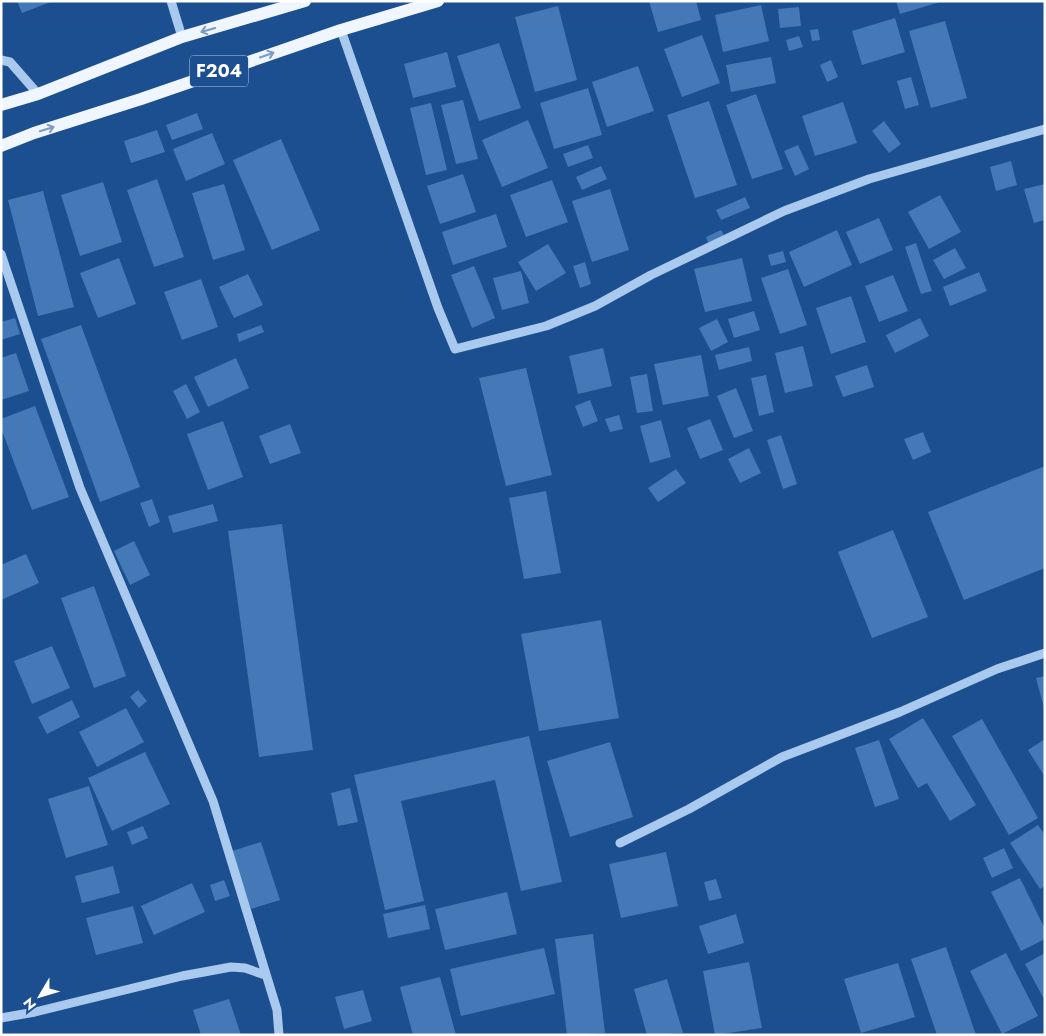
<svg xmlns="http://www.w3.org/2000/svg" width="1046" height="1036" font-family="Jost,sans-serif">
	<rect width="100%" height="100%" fill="#1b4f8f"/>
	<path fill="#4478b7" d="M17 1H53L22 13Z
		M649 1H696L701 20 658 32Z
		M896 1H940V2L900 14Z
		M761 5 769 41 723 52 715 15Z
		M558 6 577 80 535 92 515 17Z
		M799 7 801 26 780 28 778 9Z
		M895 18 905 52 862 65 852 31Z
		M945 21 967 98 931 108 909 31Z
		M818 29 820 40 812 41 810 30Z
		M702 35 720 83 682 97 664 49Z
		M799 36 803 47 789 51 786 40Z
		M499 43 521 108 479 121 457 56Z
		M447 52 456 87 413 98 404 64Z
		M771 57 776 83 731 92 726 65Z
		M831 60 838 77 827 82 820 65Z
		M638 66 654 111 607 127 592 82Z
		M911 77 919 105 905 109 897 81Z
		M588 88 602 135 554 149 540 103Z
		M756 94 783 169 752 179 726 105Z
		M463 100 478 159 456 164 441 105Z
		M709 101 737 185 695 198 667 115Z
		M843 102 857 143 815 156 802 116Z
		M431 103 447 170 426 175 410 108Z
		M197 113 203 129 172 140 166 125Z
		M528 120 548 168 502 187 482 140Z
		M884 121 901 144 889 153 872 131Z
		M157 130 165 152 131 163 124 141Z
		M212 133 225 164 186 181 173 149Z
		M281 139 320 230 272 250 233 160Z
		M588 145 593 158 568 167 563 154Z
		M798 145 809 169 795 176 784 151Z
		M1011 161 1017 185 996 191 990 167Z
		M601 166 607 179 582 190 576 177Z
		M463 174 476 212 440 224 427 186Z
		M157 179 184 257 154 267 127 190Z
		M552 180 568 222 526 237 510 195Z
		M103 182 122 242 80 256 61 195Z
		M224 184 245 250 213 260 192 193Z
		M1045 184V220L1034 223 1024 189Z
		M610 189 629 250 592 262 572 201Z
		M43 191 74 307 38 316 8 200Z
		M940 195 961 232 929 249 908 212Z
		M745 197 750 208 721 220 716 210Z
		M496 214 507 247 453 265 442 232Z
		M879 218 893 250 860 264 846 232Z
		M721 230 725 237 709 245 706 237Z
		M837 230 852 265 804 287 789 252Z
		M916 243 932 291 921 294 905 247Z
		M548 244 566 273 536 291 518 262Z
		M955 248 966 268 944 279 933 260Z
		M783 251 786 262 771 266 768 255Z
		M119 258 136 304 98 318 80 273Z
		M742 258 752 301 705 312 694 269Z
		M585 262 591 284 580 288 573 266Z
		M474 266 495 318 472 328 451 275Z
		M788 269 807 325 780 334 761 278Z
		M521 271 529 303 502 310 493 278Z
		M979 272 987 291 950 306 943 287Z
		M248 274 263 305 234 318 219 287Z
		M893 275 908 311 879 322 865 286Z
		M201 279 218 327 182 340 164 292Z
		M851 296 866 342 831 354 816 308Z
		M754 311 760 330 734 338 728 319Z
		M15 318 20 334 1 340V322Z
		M920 318 929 336 895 353 886 335Z
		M717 319 728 342 711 351 699 328Z
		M81 325 140 487 100 502 41 339Z
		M261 325 264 332 239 342 237 334Z
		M803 346 813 386 785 393 775 353Z
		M749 347 752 361 719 370 715 355Z
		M603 348 612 386 578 394 569 356Z
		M16 353 29 391 1 400V358Z
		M701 355 709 396 663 405 654 364Z
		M236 358 249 388 208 407 194 377Z
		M867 365 874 387 843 397 835 376Z
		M526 368 552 475 506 486 479 378Z
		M647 374 653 411 637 413 630 377Z
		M766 375 774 412 759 416 751 378Z
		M186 384 200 412 187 419 173 391Z
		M736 388 753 431 734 438 717 396Z
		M590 400 598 421 583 427 575 406Z
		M35 406 69 497 32 510 1 428V419Z
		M619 415 623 429 610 432 605 419Z
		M710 419 723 450 700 459 687 428Z
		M661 420 671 457 650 463 640 426Z
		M223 421 243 477 208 490 187 434Z
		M290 424 301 453 270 464 259 436Z
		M923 432 931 452 913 460 904 439Z
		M781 435 797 484 783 489 767 440Z
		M749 448 761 473 740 483 728 459Z
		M1045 466V568L964 600 928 512Z
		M676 469 686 483 658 502 648 488Z
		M546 491 561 573 524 579 509 498Z
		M152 499 160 522 149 527 140 503Z
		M213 504 218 521 173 533 168 516Z
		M282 524 313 750 259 757 228 531Z
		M893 530 928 617 872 638 838 552Z
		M134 541 150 575 130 585 114 551Z
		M26 554 39 583 1 600V565Z
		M94 586 126 676 94 688 61 598Z
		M601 620 619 718 539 731 521 634Z
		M52 646 70 688 32 704 14 661Z
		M1045 676V707L1044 708 1036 678Z
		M138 690 147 701 139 708 130 697Z
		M72 700 80 717 47 734 38 717Z
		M126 708 144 742 97 767 79 732Z
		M923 718 976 805 950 821 927 783 918 788 889 739Z
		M982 719 1038 818 1009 835 952 736Z
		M529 736 562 882 521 891 495 780 401 801 424 901 385 910 354 775Z
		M1045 739V777L1028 750Z
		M879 740 899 799 875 807 855 748Z
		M610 742 633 817 570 837 547 761Z
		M145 752 170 804 112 831 88 778Z
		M89 786 108 845 66 858 48 799Z
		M350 788 358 822 338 826 331 793Z
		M1038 825 1045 835V886L1040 889 1010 843Z
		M143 826 148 838 132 845 127 832Z
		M261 842 280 900 251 909 232 851Z
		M1004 848 1013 868 992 878 983 858Z
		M666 852 678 906 621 918 609 864Z
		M113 866 120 893 82 903 75 876Z
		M1020 878 1045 929V939L1021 951 991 892Z
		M716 879 722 898 709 901 704 882Z
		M224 880 230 896 215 901 210 885Z
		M192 883 205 912 154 935 141 906Z
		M507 892 517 934 445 950 435 909Z
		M425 905 430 929 388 938 383 914Z
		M133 906 143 943 96 955 86 918Z
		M736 914 744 943 708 954 699 926Z
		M593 934 605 1033 567 1035 555 939Z
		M946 947 976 1035H937L911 959Z
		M544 948 555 994 461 1016 450 969Z
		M1006 953 1038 1016 1002 1034 970 971Z
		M1045 953V1001L1025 964Z
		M749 962 762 1028 715 1035 703 971Z
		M898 963 915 1017 861 1033 844 979Z
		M440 977 456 1035H413L400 987Z
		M667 979 683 1033 647 1035 634 989Z
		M363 990 372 1021 344 1029 335 997Z
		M229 999 241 1035H201L193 1010Z"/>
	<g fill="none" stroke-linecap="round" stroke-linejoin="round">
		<path stroke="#a9c9ee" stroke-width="9" d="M171 1 182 37
			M341 30 438 308 455 349 546 326 595 306 651 275 784 211 869 179 1045 129
			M1 60 10 62 38 94
			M1 254 80 488 213 801 277 1010 279 1035
			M620 843 689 809 782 757 900 712 997 669 1045 653
			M1 1018 35 1012 182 976 231 967 245 968 265 975"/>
		<path stroke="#f0f6ff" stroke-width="12" d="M1 105 38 94 182 37 305 1
			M1 146 34 133 141 99 341 30 438 1"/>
	</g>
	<defs><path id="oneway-shaft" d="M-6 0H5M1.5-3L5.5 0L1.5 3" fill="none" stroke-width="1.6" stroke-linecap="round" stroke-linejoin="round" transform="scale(1.25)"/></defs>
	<g stroke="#7b9ac1">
		<use href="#oneway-shaft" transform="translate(208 30) rotate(164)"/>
		<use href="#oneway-shaft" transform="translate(267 55) rotate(-19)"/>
		<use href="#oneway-shaft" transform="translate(47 129) rotate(-17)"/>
	</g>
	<g text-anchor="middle" stroke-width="4" stroke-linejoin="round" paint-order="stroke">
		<rect fill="#1b4f8f" stroke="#bbcadd" stroke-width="1" x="190" y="55.5" width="58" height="31" rx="4"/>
		<g font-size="18" font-weight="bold" fill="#fff">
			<text x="219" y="77">F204</text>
		</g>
	</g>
	<rect width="1046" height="1036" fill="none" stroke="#ffffff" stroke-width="5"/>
	<g transform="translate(40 996) rotate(232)" stroke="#1b4f8f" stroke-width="4" paint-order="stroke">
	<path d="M0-4L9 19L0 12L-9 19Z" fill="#ffffff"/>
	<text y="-8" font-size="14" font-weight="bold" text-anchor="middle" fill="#ffffff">N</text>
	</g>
</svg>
